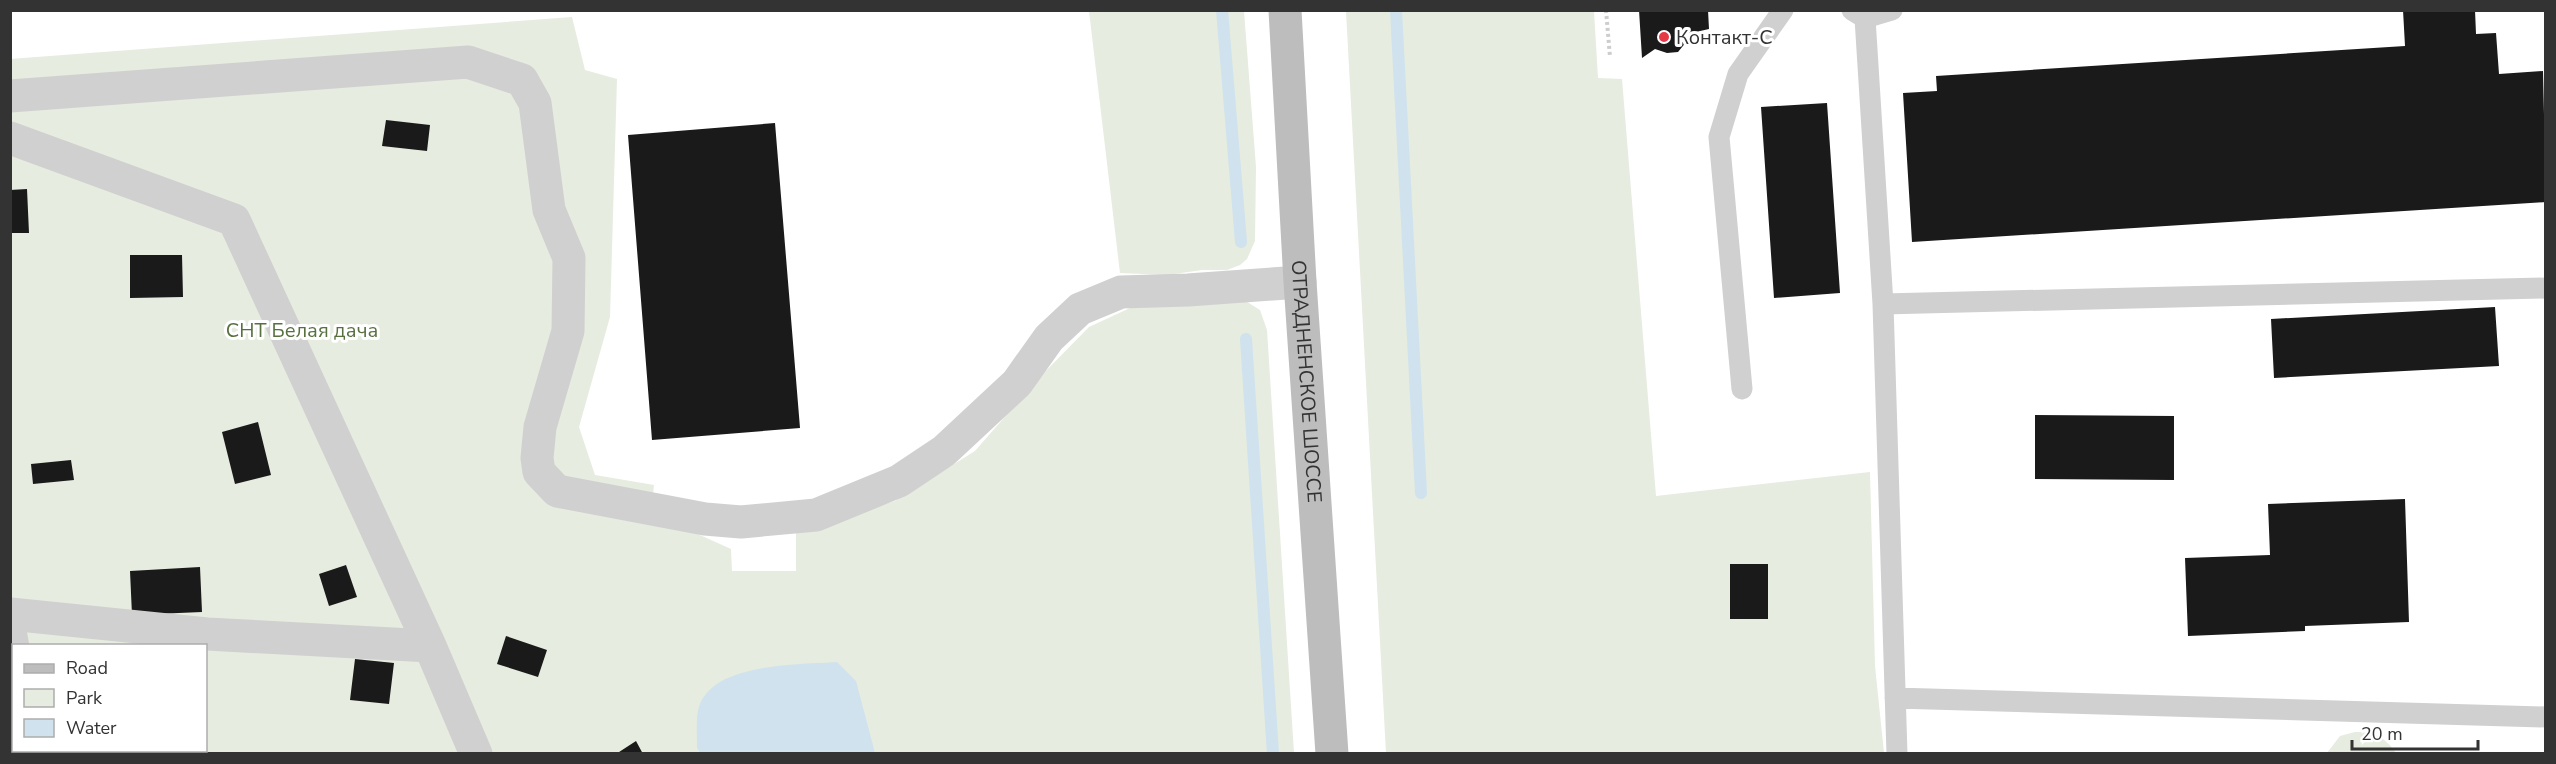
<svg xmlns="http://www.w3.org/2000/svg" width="2556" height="764" font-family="'Nunito Sans',sans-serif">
	<rect width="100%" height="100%" fill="#fff"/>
	<path fill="#e6ecdf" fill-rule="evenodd" d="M1089 11H1244L1256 167 1255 241 1247 259 1240 265 1227 270H1202L1167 275 1120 273Z
		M1346 11H1594L1598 78 1622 79 1656 496 1870 472 1875 666 1884 753H1386Z
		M572 17 585 70 617 79 610 317 579 427 595 475 654 485 650 522 691 531 731 549 732 571H796V530L818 526 895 501 975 451 1036 381 1089 327 1130 308 1244 300 1260 310 1267 330 1294 753H875L864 720 697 748 700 753H11L10 59ZM14 646H206V750H14Z
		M2355 732C2374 732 2385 737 2396 753H2327L2340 736Z"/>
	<path fill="#cfe2ee" d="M837 662 856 681 875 753H700L697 748C697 736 696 722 698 711 707 662 799 665 837 662Z"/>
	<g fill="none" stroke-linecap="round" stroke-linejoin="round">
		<path stroke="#cfe2ee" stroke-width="12" d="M1222 10 1241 242
			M1396 10 1421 493
			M1246 339 1273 754"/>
	</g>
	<path fill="#1a1a1a" d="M1639 10H1708L1709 29 1687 34V41L1678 52 1667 53 1655 49 1642 58Z
		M2403 10H2475L2476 34 2496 33 2499 74 2543 71 2546 202 1912 242 1903 93 1937 91 1936 76 2405 46Z
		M1827 103 1840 293 1774 298 1761 107Z
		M386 120 430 125 427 151 382 146Z
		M775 123 800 428 652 440 628 135Z
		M27 189 29 233H10V190Z
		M130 255H182L183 297 130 298Z
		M2495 307 2499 366 2274 378 2271 319Z
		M2035 415 2174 416V480L2035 479Z
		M258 422 271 475 235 484 222 432Z
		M71 460 74 480 33 484 31 464Z
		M2405 499 2409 622 2305 626V631L2188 636 2185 558 2270 555 2268 504Z
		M1730 564H1768V619H1730Z
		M346 565 357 597 329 606 319 574Z
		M200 567 202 612 132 615 130 571Z
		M506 636 547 650 538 677 497 664Z
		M355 659 394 663 389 704 350 700Z
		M636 741 643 754H616Z"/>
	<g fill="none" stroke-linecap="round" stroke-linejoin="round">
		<path stroke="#cdcdcd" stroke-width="4" stroke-dasharray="3 3" stroke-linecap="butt" d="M1606 10 1610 57"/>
		<path stroke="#d0d0d0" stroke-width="21" d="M1852 10 1865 18 1883 304 1897 754
			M1865 18 1892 10
			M1883 304 2546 288
			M1742 389 1719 137 1738 74 1783 10
			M1895 698 2546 717"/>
		<path stroke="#d0d0d0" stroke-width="33" d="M10 96 468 62 522 80 535 103 549 210 569 258 568 331 540 427 537 458 539 472 557 491 705 519 741 522 816 515 899 481 944 451 1017 383 1049 338 1080 309 1121 292 1188 290 1300 282
			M10 138 234 220 430 646 476 754
			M10 614 207 634 430 646
			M10 631 14 653
			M27 750V754"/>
		<path stroke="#bdbdbd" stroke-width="33" id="s1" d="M1285 10 1300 282 1332 754"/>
	</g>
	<circle fill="#e63946" stroke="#fff" stroke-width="2" cx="1664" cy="37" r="6"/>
	<g text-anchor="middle" stroke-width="6" stroke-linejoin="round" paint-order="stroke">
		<g font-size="20" fill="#333" stroke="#fff" text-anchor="start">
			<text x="1676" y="44">Контакт-С</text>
		</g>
		<g font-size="20" fill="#56703f" stroke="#fff">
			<text x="302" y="337">СНТ Белая дача</text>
		</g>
		<g font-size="20" fill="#333" stroke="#fff">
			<text dy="7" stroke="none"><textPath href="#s1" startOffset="372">ОТРАДНЕНСКОЕ ШОССЕ</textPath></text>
		</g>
	</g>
	<rect width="2556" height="764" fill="none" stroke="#333333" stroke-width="24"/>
	<rect x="12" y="644" width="195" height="108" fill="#ffffff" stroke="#adadad" stroke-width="1.5"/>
	<rect x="24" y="664" width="30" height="9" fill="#bdbdbd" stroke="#adadad" stroke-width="1.5"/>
	<text x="66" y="674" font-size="18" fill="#333333">Road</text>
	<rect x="24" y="689" width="30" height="18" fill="#e6ecdf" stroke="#adadad" stroke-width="1.5"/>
	<text x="66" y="704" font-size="18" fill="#333333">Park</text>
	<rect x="24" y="719" width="30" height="18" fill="#cfe2ee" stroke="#adadad" stroke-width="1.5"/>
	<text x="66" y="734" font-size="18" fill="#333333">Water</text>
	<path d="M2352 740v9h126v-9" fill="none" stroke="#333333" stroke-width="3"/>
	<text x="2361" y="740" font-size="18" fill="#333333" stroke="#ffffff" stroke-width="4.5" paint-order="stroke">20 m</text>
</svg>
